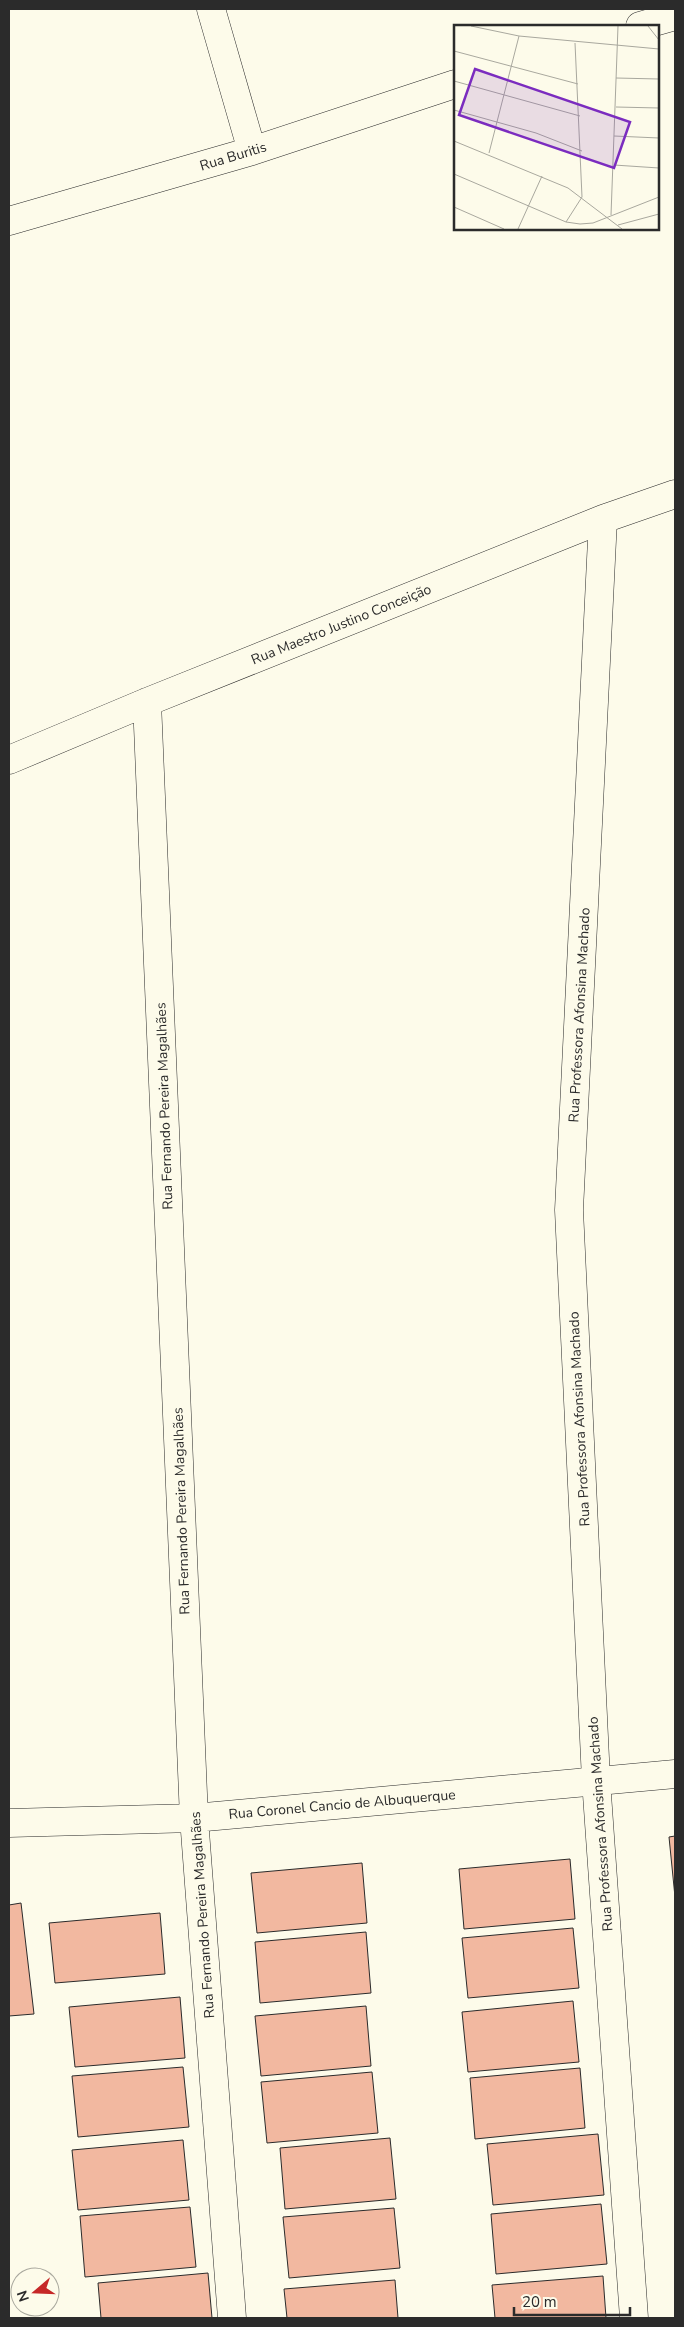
<svg xmlns="http://www.w3.org/2000/svg" width="684" height="2327" font-family="'Nunito Sans',sans-serif">
	<rect width="100%" height="100%" fill="#fdfbea"/>
	<path fill="#f2b8a0" stroke="#2b2b2b" d="M675 1836V1897L669 1837Z
		M570 1859 575 1919 464 1929 459 1869Z
		M362 1863 367 1923 257 1933 251 1873Z
		M21 1903 34 2014 9 2016V1905Z
		M160 1913 165 1974 55 1983 49 1923Z
		M573 1928 579 1988 468 1998 462 1938Z
		M366 1932 371 1993 260 2003 255 1942Z
		M180 1997 185 2058 75 2067 69 2007Z
		M573 2001 579 2062 468 2072 462 2012Z
		M366 2006 371 2066 261 2076 255 2016Z
		M183 2067 189 2127 78 2137 72 2076Z
		M580 2068 585 2128 475 2139 470 2078Z
		M372 2072 378 2133 267 2143 261 2082Z
		M598 2134 604 2195 493 2205 487 2144Z
		M390 2138 396 2199 285 2209 280 2148Z
		M183 2140 189 2200 78 2210 72 2150Z
		M601 2204 607 2264 496 2274 491 2214Z
		M190 2207 196 2267 85 2277 80 2216Z
		M394 2208 400 2268 289 2278 283 2217Z
		M208 2273 212 2318H101L98 2283Z
		M603 2276 606 2318H495L492 2285Z
		M395 2280 398 2318H287L284 2289Z"/>
	<g fill="none" stroke-linecap="round" stroke-linejoin="round">
		<defs>
			<path id="minor" d="M211 9 252 151
				M640 26 675 16
				M9 221 252 151 455 84
				M603 519 569 1210 596 1780 634 2318
				M147 702 194 1818 232 2318
				M9 760 147 702 603 519 675 494
				M9 1823 194 1818 675 1774"/>
		</defs>
		<use href="#minor" stroke="#2b2b2b" stroke-width="29"/>
		<use href="#minor" stroke="#fdfbea" stroke-width="28"/>
	</g>
	<g text-anchor="middle" stroke-width="4" stroke-linejoin="round" paint-order="stroke">
		<g font-size="14" fill="#2b2b2b" stroke="#fdfbea">
			<text transform="translate(233 156) rotate(-17)" y="5">Rua Buritis</text>
			<text transform="translate(341 624) rotate(-22)" y="5">Rua Maestro Justino Conceição</text>
			<text transform="translate(579 1015) rotate(-87)" y="5">Rua Professora Afonsina Machado</text>
			<text transform="translate(164 1106) rotate(-92)" y="5">Rua Fernando Pereira Magalhães</text>
			<text transform="translate(579 1419) rotate(-93)" y="5">Rua Professora Afonsina Machado</text>
			<text transform="translate(181 1511) rotate(-92)" y="5">Rua Fernando Pereira Magalhães</text>
			<text transform="translate(342 1804) rotate(-5)" y="5">Rua Coronel Cancio de Albuquerque</text>
			<text transform="translate(600 1824) rotate(-94)" y="5">Rua Professora Afonsina Machado</text>
			<text transform="translate(202 1915) rotate(-94)" y="5">Rua Fernando Pereira Magalhães</text>
		</g>
	</g>
	<g transform="translate(454 25)">
		<rect width="205" height="205" fill="#fdfbea"/>
		<path fill="none" stroke="#a9a89e" stroke-width="1" d="M17 1 65 11 205 24M194 1 205 15M0 26 124 59M162 53 205 54M0 56 126 91M162 82 205 83M0 85 82 108 128 126M160 111 205 113M0 116 114 163 168 204M35 128 65 11M160 140 205 143M0 149 112 197 126 199 139 198 205 172M0 182 50 204M157 190 164 1M112 197 128 172 121 18M164 200 205 189M64 204 88 151"/>
		<path fill="#7b2cbf" fill-opacity="0.15" stroke="#7b2cbf" stroke-width="2.5" d="M21 44 176 97 160 143 5 90Z"/>
		<rect width="205" height="205" fill="none" stroke="#2b2b2b" stroke-width="2.5"/>
	</g>
	<rect width="684" height="2327" fill="none" stroke="#2b2b2b" stroke-width="20"/>
	<g transform="translate(35 2292) rotate(251)"><circle r="24" fill="#fdfbea" stroke="#a9a89e"/>
	<path d="M0-4L9 19L0 12L-9 19Z" fill="#c62828"/>
	<text y="-8" font-size="14" font-weight="bold" text-anchor="middle" fill="#2b2b2b">N</text>
	</g>
	<path d="M514 2307v8h116v-8" fill="none" stroke="#2b2b2b" stroke-width="2.5"/>
	<text x="522" y="2307" font-size="15" fill="#2b2b2b" stroke="#fdfbea" stroke-width="4" paint-order="stroke">20 m</text>
</svg>
